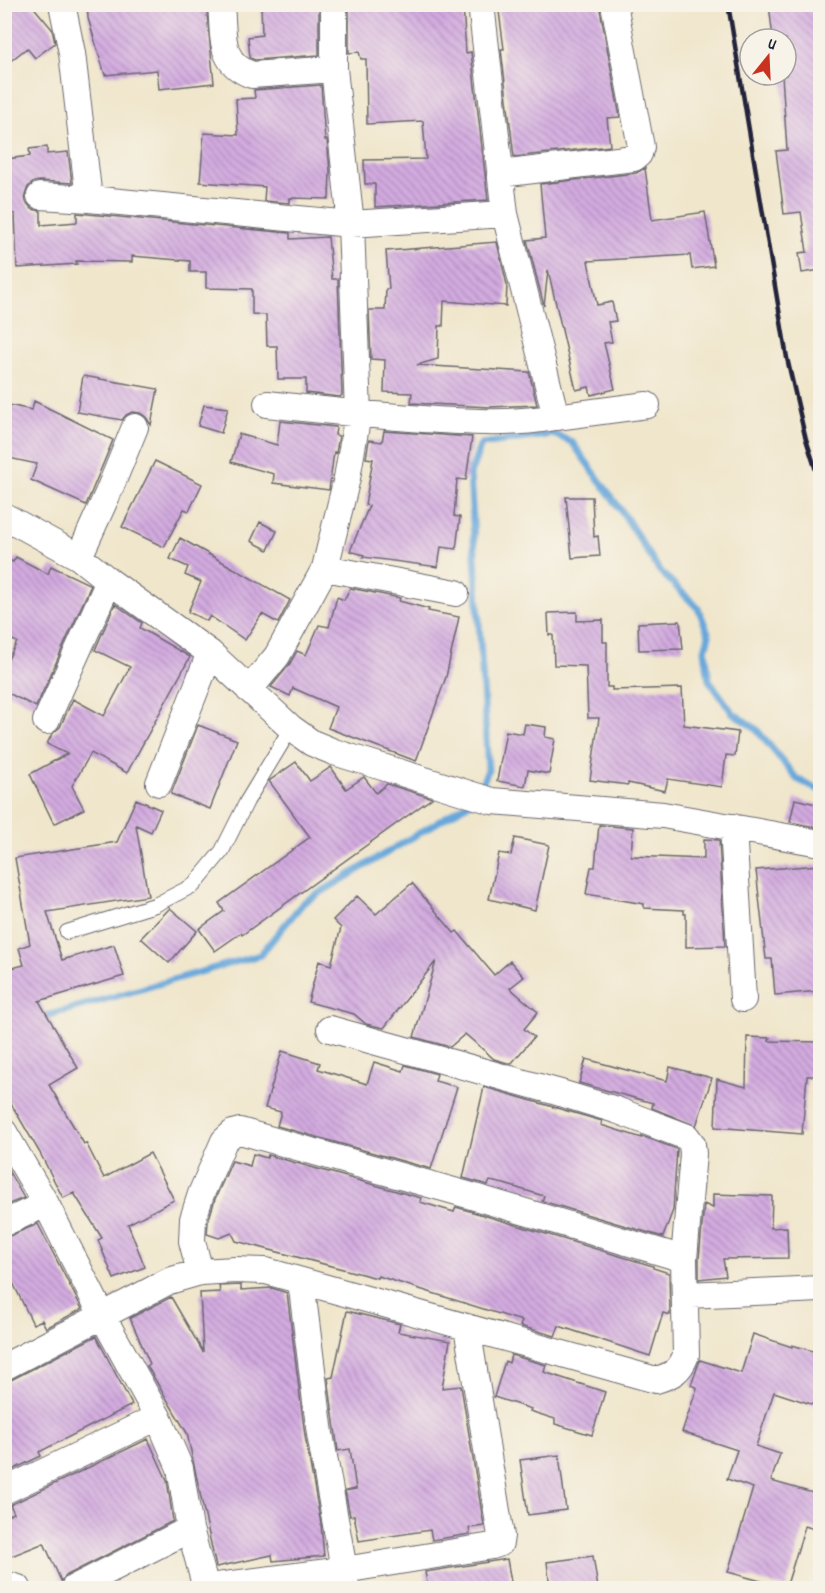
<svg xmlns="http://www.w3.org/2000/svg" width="825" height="1593" font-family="Dekko,sans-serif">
	<defs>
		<pattern id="building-back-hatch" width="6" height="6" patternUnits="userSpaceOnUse" patternTransform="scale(1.5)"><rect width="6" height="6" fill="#d3abe0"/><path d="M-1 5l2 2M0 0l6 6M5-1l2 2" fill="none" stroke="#ab8bb7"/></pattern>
	</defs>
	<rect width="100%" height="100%" fill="#f7f3e8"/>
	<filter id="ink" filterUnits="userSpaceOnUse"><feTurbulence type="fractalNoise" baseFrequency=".0167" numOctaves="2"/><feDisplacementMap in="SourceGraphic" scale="12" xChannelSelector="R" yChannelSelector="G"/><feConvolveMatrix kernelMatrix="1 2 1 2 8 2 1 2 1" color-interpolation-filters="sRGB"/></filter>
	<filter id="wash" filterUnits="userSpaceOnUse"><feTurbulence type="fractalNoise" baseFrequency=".008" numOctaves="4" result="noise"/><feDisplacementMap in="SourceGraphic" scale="24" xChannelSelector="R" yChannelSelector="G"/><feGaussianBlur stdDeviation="1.35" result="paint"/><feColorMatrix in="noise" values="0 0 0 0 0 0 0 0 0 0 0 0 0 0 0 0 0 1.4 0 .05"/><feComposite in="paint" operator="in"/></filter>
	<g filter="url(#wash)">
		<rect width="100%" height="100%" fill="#f0e6cc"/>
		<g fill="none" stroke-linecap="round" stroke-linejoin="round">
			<path stroke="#67a7da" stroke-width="7" d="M479 791 488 770 470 474 481 444 553 434 572 442 623 513 659 570 698 608 709 635 705 650 709 680 732 712 756 729 797 779 820 790
				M39 1018 260 955 303 903 471 802"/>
		</g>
		<g id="blocks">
			<path fill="url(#building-back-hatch)" d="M4 4H31L52 29 55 43 35 58 27 48 4 66Z
				M87 4H206L214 83 159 89 157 70 105 75 88 18Z
				M261 4H319V55L255 60 250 58 248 37 262 35Z
				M366 4H463L466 53 471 52 488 200 375 207V184H365L364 160 426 159 423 121 367 124 366 59H361L359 52 349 53V6H366Z
				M498 4H599L620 117 607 118 610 146 514 157 501 49H504Z
				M769 4H820V270L802 273 799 253 807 252 801 212 784 214 776 151 787 150 782 75H786V39H773Z
				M321 85 325 140H327L330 171 329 199 290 198V203L264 201 265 187 200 182 204 133 238 135 236 99 255 98 254 90Z
				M47 147V154L68 152 72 183 40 181 34 182 28 187 25 195 26 202 32 209 41 211V225L77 222V213L290 233V239L328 237 332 279H338L342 395 340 397 306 393V379H278L277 346H267L266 315 252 314V289L206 288V272H190V261L132 256V262L76 261 77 264 17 268 15 214H11L6 159 30 156 29 149Z
				M645 168 652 220 705 212 714 266 692 269 690 255 588 261 597 305 612 302 616 321 608 322 612 342 604 343 615 389 591 395 589 387 576 390 548 270 544 306 527 240 545 238 540 184 636 173Z
				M497 242 507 285 506 306 444 301 443 326H439L438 359 417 365 529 372 537 405 490 407 411 403 412 393 384 392 385 360 371 359 369 310H385L386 289H389L386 251Z
				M83 376 158 389 151 425 146 417 140 413 132 412 126 415 122 420 77 412Z
				M34 401 113 440 86 505 31 480 37 464 4 457V404L32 410Z
				M204 405 228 408 221 433 198 426Z
				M280 421 336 427 335 435 339 436 336 453 334 452 329 490 273 483 274 474 231 462 239 434 277 445Z
				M384 431 472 437 466 480 457 479 454 516 460 517 456 549 441 547 438 567 363 557 364 555 350 551 369 506 365 505 373 459 366 458 369 440 382 442Z
				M155 461 202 484 189 511 184 509 164 547 122 527Z
				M566 497H592L594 537 598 536 600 556 572 558Z
				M260 522 277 531 268 550 251 541Z
				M180 538 290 600 278 623 262 614 245 640 210 616 207 621 188 612 201 582 185 575 188 567 170 559Z
				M16 557 48 574 51 566 91 585 36 707 4 691V667L17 642 4 636V558L13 562Z
				M350 588 400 598 399 601 429 609 428 611 459 617 446 677 416 761 328 728 336 707 293 688 290 696 271 687 289 665 297 651 306 655 319 625 329 627 337 597 344 600Z
				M115 604 142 623 140 628 190 657 127 773 91 753 72 786 84 809 54 824 30 774 67 754 47 744 52 734 60 727 73 699 104 716 130 667 95 650Z
				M577 612V621L603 620V642H607V687H612V690L682 688 684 725 738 732 735 756 726 755 722 787 668 779 665 791 628 783V785L590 780 599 718H588L586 666 554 665 553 635H549L548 613Z
				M680 621 683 649 639 650 638 623Z
				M525 724 546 727 545 737 555 739 549 774 528 770 525 786 497 781 506 731 523 734Z
				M198 725 237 740 210 809 171 794Z
				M296 762 310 781 331 767 346 789 364 777 376 793 387 784 432 798 242 935 241 933 215 951 199 929 224 911 219 903 310 837 269 781Z
				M136 799 161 810 151 832 136 825 148 896 47 912 62 960 114 945 124 976 39 1001 78 1068 49 1085 84 1144 86 1143 104 1178 150 1153 174 1200 128 1224 145 1267 114 1279 98 1240 102 1238 74 1193 63 1198 40 1153 4 1092V970L24 965 19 948 30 944 15 858 117 842Z
				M795 799 820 805V828L790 822Z
				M599 825 633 828 631 856 704 859V839L719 840 725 946 686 947V914H684V910L644 908V904L586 894 591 867H595Z
				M515 838 549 845 535 910 489 899 499 853 511 855Z
				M820 865V915H818L820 939V991L775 995 772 959H766L756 870Z
				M412 883 454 933 457 931 494 975 510 961 524 977 510 988 538 1012 524 1029 534 1037 511 1064 494 1059 465 1034 450 1047 414 1037 436 961 384 1028 366 1024 354 1014 308 1002 319 961 331 965 341 928 333 920 357 896 376 914Z
				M170 908 197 931 169 963 141 938Z
				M747 1037 770 1038 769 1041 819 1042V1076H807L802 1134 715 1127 717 1079 746 1087Z
				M282 1051 320 1063 318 1069 367 1084 374 1062 403 1071 405 1065 437 1074 435 1081 457 1087 431 1169 277 1126 281 1112 265 1108Z
				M586 1059 667 1081 670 1067 712 1078 696 1126 652 1108 653 1103 579 1083Z
				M484 1087 602 1121 601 1125 642 1138V1136L677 1149 673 1210 663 1237 542 1201 544 1196 504 1184 490 1181 488 1185 463 1178Z
				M253 1154 267 1158 268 1155 421 1198 420 1202 454 1212 456 1207 653 1266V1268L669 1273 670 1315 663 1313 650 1356 559 1326 555 1336 520 1326 522 1321 378 1276 377 1278 236 1241 232 1233 219 1238 207 1234 208 1222 215 1199 232 1161 250 1166Z
				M4 1163 24 1198 4 1206Z
				M713 1194 772 1196 771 1228 787 1227 788 1258 723 1259 726 1276 699 1279V1259L704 1204 713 1208Z
				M38 1224 82 1309 46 1328 42 1320 33 1324 13 1283 4 1287V1238Z
				M241 1285V1290L272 1288 287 1293 305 1436 321 1524 324 1556 273 1561 272 1555 216 1567 187 1433 147 1366 150 1364 130 1318 171 1297 203 1352 200 1293 220 1292 219 1286Z
				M347 1311 400 1324 398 1332 450 1341 442 1388 461 1386 484 1526 469 1528 470 1534 432 1540 430 1530 359 1541 354 1515 350 1516 345 1491 356 1489 350 1449 338 1451 328 1378 333 1377Z
				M753 1334 792 1347V1345L820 1353V1407L774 1392 756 1446 780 1454 771 1481 820 1495V1531L805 1526 786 1588 728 1572 753 1488 727 1479 737 1450 682 1432 697 1388 691 1385 700 1360 741 1373Z
				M96 1336 132 1405 39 1452 41 1456 4 1474V1382L11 1380Z
				M511 1355 546 1365 544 1372 605 1392 592 1435 555 1424V1419L530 1411 531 1409 494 1397 505 1361 509 1363Z
				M148 1439 167 1480 173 1521 67 1575 61 1581 44 1543 4 1559V1517L14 1513 10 1505Z
				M559 1455 566 1510 528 1515 520 1460Z
				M593 1556 598 1588H550L547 1562Z
				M507 1559 512 1588H428L425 1572Z"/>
		</g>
	</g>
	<g filter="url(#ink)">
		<use href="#blocks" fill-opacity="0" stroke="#6a676e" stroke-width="1.5"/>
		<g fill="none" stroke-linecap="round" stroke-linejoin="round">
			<defs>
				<path id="lane" d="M67 932 155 905 194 885 222 851 247 801 291 728"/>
				<path id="street" d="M62 4 72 53 89 199
					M221 4C224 35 218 63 252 75L334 69
					M481 4 505 214
					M500 174 634 158 639 154 641 147 614 4
					M40 196 89 199 351 224 505 214 556 417C509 425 470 422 423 419 370 415 319 410 267 404
					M556 417 647 405
					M4 516 79 557 109 581 210 653 291 728 312 743 334 752 492 801 663 815 820 843
					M79 557 108 493 135 427
					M325 568 456 593
					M249 690 277 656 325 568 347 478 358 414 351 224 334 69V4
					M46 721 109 581
					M159 783 210 653
					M733 827 743 999
					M4 1132 46 1204 103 1317 158 1417 180 1468 190 1529 206 1588
					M4 1223 46 1204
					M200 1272 192 1241 193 1219 201 1194 224 1141 233 1133 240 1131 468 1195 684 1259
					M301 1281 320 1434 344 1570 492 1546 500 1543 501 1536 467 1327
					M686 1295 820 1289
					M4 1367 169 1281 200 1272 235 1270 266 1271 656 1380C673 1375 680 1371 686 1355L684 1259 693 1154 692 1144 687 1137 616 1110 557 1092 330 1029
					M4 1491 158 1417
					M4 1584 18 1588
					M74 1588 190 1529
					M201 1588 344 1570 346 1588"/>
			</defs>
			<use href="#lane" stroke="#6a676e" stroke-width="16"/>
			<use href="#street" stroke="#6a676e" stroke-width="28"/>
			<use href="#lane" stroke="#fff" stroke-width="14"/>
			<use href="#street" stroke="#fff" stroke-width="26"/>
			<path stroke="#22223b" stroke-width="4.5" d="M728 4 787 358 805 436 820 483"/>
		</g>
	</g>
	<rect width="825" height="1593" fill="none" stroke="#f7f3e8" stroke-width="24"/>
	<g transform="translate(768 57) rotate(18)"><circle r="28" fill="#f7f3e8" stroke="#a29fa3" stroke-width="1.5"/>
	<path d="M0-4.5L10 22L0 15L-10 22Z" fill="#c8321e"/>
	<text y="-9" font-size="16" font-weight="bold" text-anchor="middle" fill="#22223b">U</text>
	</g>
</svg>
